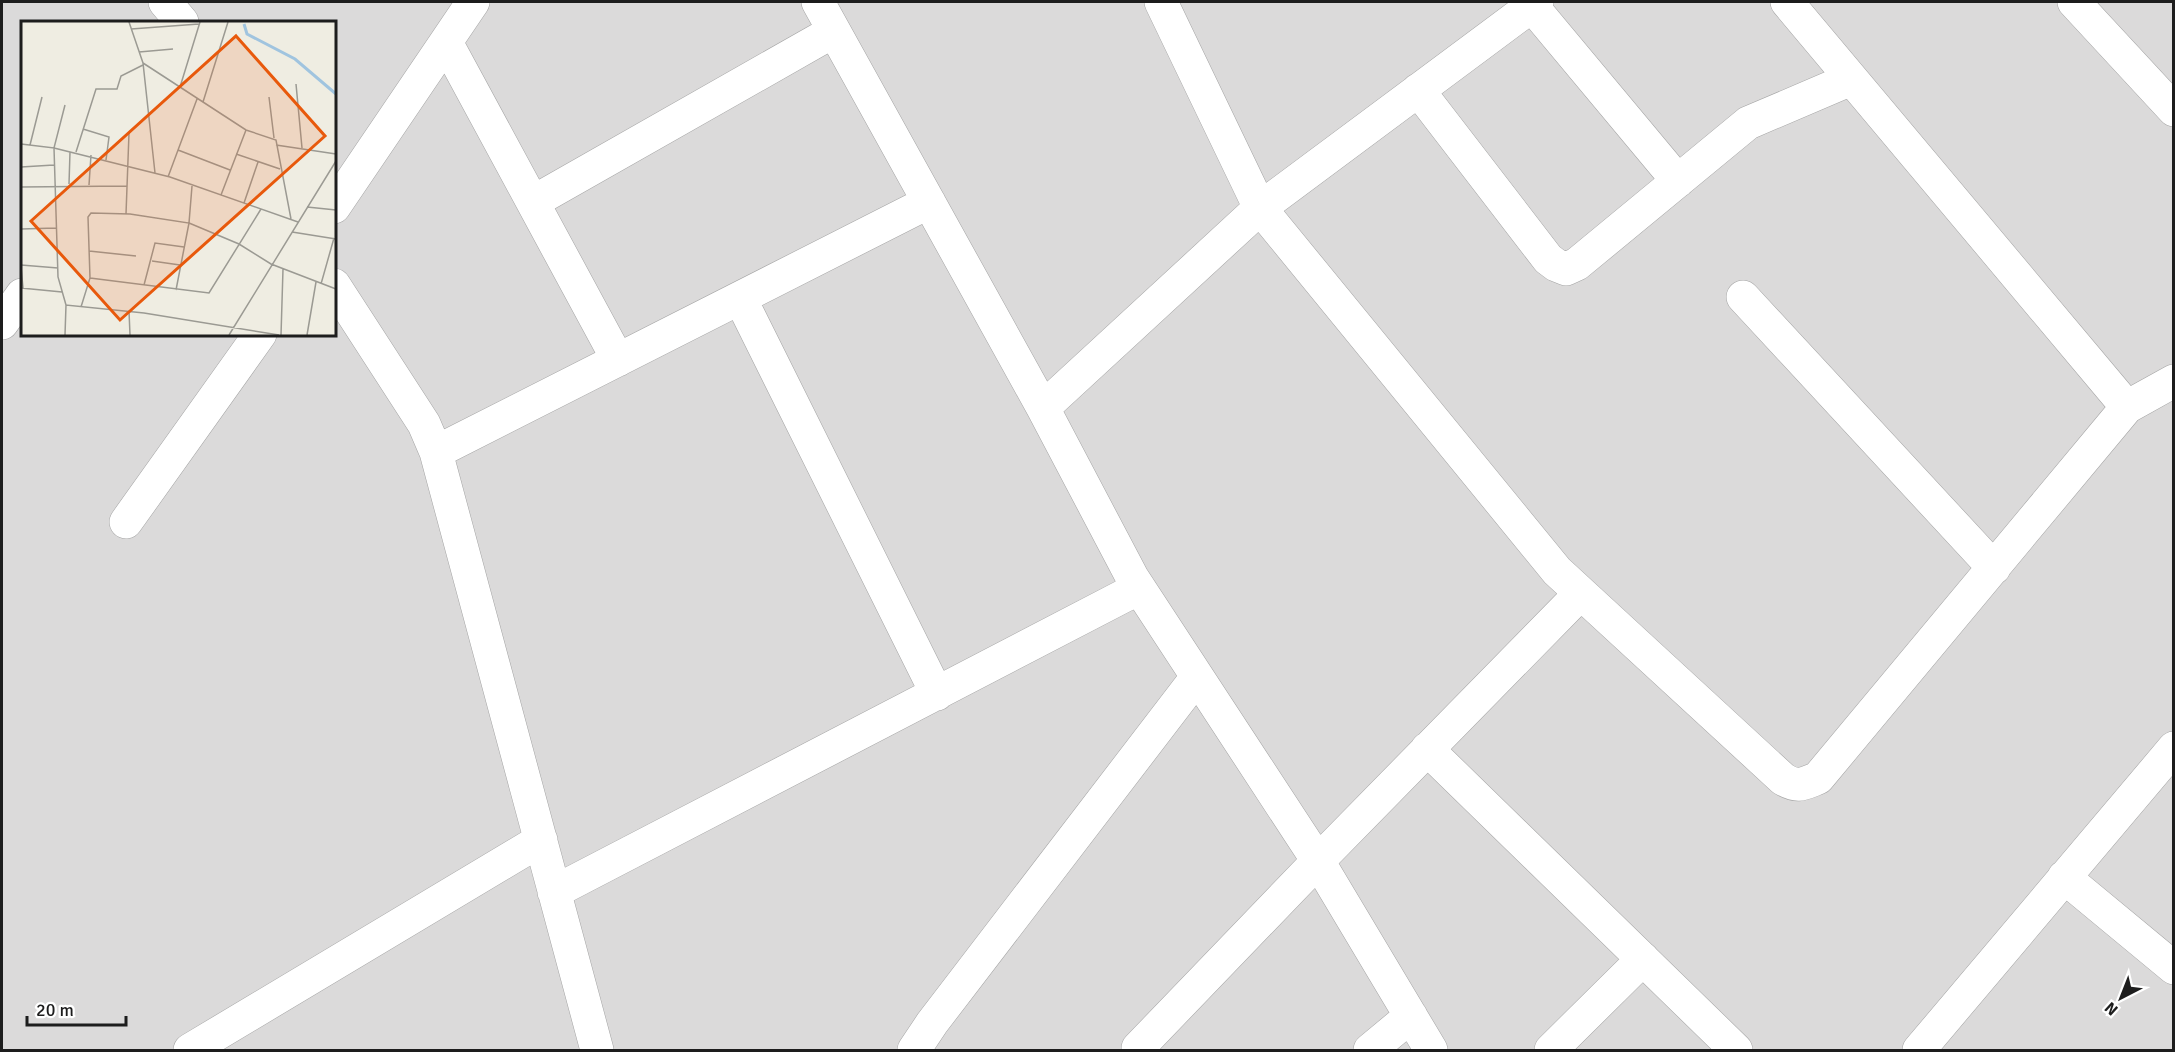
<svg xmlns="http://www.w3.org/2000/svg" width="2175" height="1052" font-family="Signika,sans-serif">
	<rect width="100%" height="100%" fill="#efede2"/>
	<path fill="#dbdada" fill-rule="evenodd" d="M2 2H2173V1050H2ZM22 22H334V334H22Z"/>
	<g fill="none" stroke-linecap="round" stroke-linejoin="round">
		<defs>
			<path id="street" d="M165 2 182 22
				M818 2 1043 408 1132 577 1318 861 1431 1050
				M1537 2 1260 208 1557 571 1783 779C1798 788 1803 784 1818 778L2127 407 2174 381
				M1787 2 2127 407
				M2074 2 2174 110
				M1532 6 1678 181
				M446 42 618 360
				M1418 90 1548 259 1556 265 1566 269 1577 264 1748 123 1851 79
				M533 202 834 31
				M334 207 473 2
				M334 285 424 424 436 452 597 1050
				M1743 297 1994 568
				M740 298 937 694
				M2 323 22 295
				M1043 408 1260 208 1161 2
				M436 452 929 202
				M126 522 260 334
				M1427 749 1736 1050
				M2064 877 2174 968
				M554 892 1139 588
				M1138 1048 1318 861 1580 594
				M190 1050 541 840
				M914 1050 932 1023 1197 677
				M1370 1050 1411 1016
				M1551 1050 1643 959
				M1919 1050 2174 748"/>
		</defs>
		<use href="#street" stroke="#a4a4a4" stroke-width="34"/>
		<use href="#street" stroke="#fff" stroke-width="33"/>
	</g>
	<g transform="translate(21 21)">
		<rect width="315" height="315" fill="#efede2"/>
		<path fill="none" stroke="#a0c4df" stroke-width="3" d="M223 3 226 13 274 38 315 73"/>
		<path fill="none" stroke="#9b9a93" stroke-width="1.5" d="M108 1 122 42 134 152M110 8 178 3M118 31 152 28M122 42 225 109 255 119 270 198M275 63 281 127M159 66 179 1M248 76 253 117M182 81 207 1M62 108 88 116 85 139M0 123 33 127 44 84M9 124 21 76M255 124 315 133M157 129 209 149M55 131 75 68H96L100 55 122 44M215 133 259 148M0 146 33 144M147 156 176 78M48 163 49 131M68 164 70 134M171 165 168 202 218 223 250 243 315 268M0 166 106 165M200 174 225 109M223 182 237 141M286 186 315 189M105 193 108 112M0 208 35 207M271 211 315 218M68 230 115 235M131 240 159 244M0 244 37 247M0 246 2 267M69 257 188 272 240 188M300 263 313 217M123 264 134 222 163 226M0 267 41 271M45 284 37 256 33 127 149 156 277 201M60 286 69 257 67 196 70 192 109 193 168 202 155 269M108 290 109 314M44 314 45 284 123 292 258 314M208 314 315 140M260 314 262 248M286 314 295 261"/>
		<path fill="#e8590c" fill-opacity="0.15" stroke="#e8590c" stroke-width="3" d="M215 15 304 115 99 299 10 200Z"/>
		<rect width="315" height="315" fill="none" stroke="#1d1d1d" stroke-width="3"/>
	</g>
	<rect width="2175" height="1052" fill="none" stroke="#1d1d1d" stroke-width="6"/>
	<g transform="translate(2121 998) rotate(222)" stroke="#ffffff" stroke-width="4.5" paint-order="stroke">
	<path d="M0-4.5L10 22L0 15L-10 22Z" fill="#1d1d1d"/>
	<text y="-9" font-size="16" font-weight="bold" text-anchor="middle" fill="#1d1d1d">N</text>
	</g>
	<path d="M27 1016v9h99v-9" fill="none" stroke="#1d1d1d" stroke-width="3"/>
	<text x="36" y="1016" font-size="18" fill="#1d1d1d" stroke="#ffffff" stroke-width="4.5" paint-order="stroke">20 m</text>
</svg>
